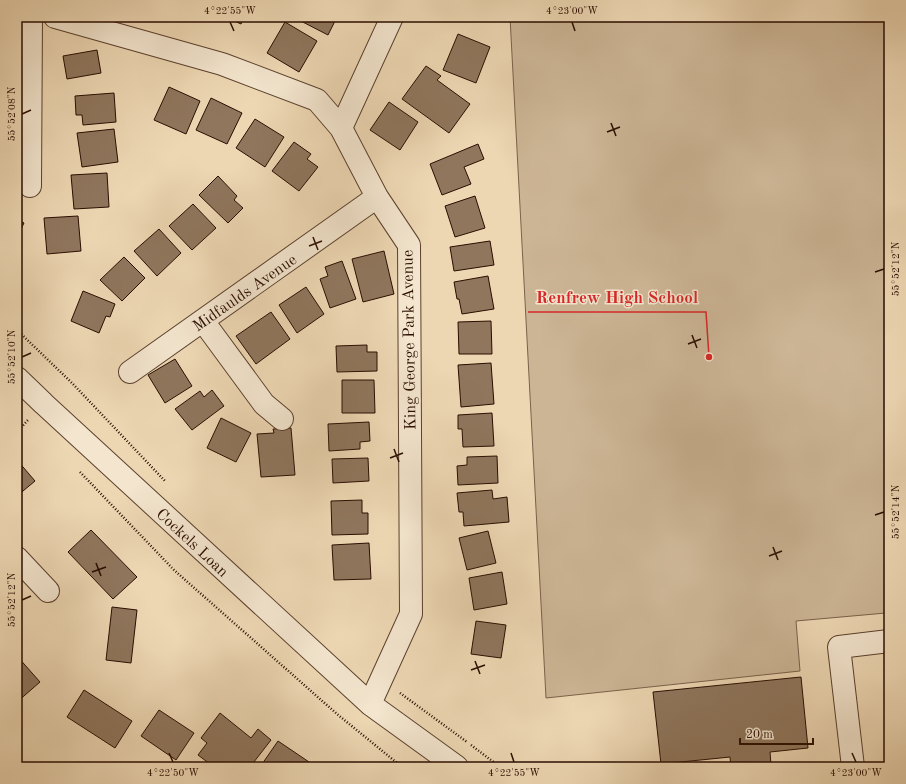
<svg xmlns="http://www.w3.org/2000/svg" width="906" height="784" font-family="'Old Standard TT',serif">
	<rect width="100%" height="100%" fill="#edd7b3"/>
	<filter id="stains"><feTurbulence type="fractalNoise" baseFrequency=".005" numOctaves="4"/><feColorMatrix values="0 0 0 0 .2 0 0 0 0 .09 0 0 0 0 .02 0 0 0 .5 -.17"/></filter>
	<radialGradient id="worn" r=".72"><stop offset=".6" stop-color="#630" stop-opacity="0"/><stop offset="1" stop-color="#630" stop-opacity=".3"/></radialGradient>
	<path fill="#ccb595" stroke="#7b614a" d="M510 17H889V603L886 613 796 621 800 671 546 698Z"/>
	<path fill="#8f765d" stroke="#2a0d00" d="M226 17H244L241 24Z
		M296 17H337L328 35 295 18Z
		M285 22 317 41 299 72 267 53Z
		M458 34 490 47 476 83 443 70Z
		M97 50 101 73 67 79 63 56Z
		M426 66 441 76 437 80 470 104 449 133 402 99Z
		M169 87 200 101 186 134 154 120Z
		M114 93 116 122 83 125 82 115H76L75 96Z
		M211 98 242 113 227 144 196 130Z
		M389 102 418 122 400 150 370 130Z
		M255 119 284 137 265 167 236 148Z
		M114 129 118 162 82 167 77 133Z
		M294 142 311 154 307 159 318 167 299 191 272 171Z
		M478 144 484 159 464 167 471 184 442 195 430 164Z
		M107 173 109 207 74 209 71 175Z
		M218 176 237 196 234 200 243 208 228 223 199 195Z
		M475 196 485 228 455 237 445 206Z
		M193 204 216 228 192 250 169 226Z
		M78 216 81 251 47 254 44 218Z
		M17 219 24 223 17 237Z
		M159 229 181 253 157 276 134 251Z
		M490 241 494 265 454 271 450 247Z
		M384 251 394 294 363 302 352 259Z
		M124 257 145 278 122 301 100 280Z
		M342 261 356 299 330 308 320 279 328 276 325 267Z
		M488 276 494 309 462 314 459 299H457L454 282Z
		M306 287 324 314 297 333 279 305Z
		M83 291 115 304 110 317 106 316 99 333 71 321Z
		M271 312 290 339 256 364 236 336Z
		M491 321 492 354H459L458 322Z
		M367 345V352H377V371L337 372 336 346Z
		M175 359 192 386 165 403 148 375Z
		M491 363 494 404 461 407 458 365Z
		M342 380H374L375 413H342Z
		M212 390 224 406 192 430 175 409 200 391 204 397Z
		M492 413 494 446 463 447 462 429H458V415Z
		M221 418 251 433 236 462 207 448Z
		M369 422 370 441 360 442V449L329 451 328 424Z
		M291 428 295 475 261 477 257 434 274 433 273 429Z
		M497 456 498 483 458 485 457 466 467 465V457Z
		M368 458 369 481 333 483 332 459Z
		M17 460 35 481 17 496Z
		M492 490 493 499 507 497 509 522 464 526 463 512H459L457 493Z
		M362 500V513H368V534L332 535 331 501Z
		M91 530 137 577 113 599 68 552Z
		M488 531 496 563 467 570 459 538Z
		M369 543 371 579 334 580 332 545Z
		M502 572 507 604 474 610 469 578Z
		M112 607 137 610 131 663 106 660Z
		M476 621 506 625 501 658 471 654Z
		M17 656 40 682 17 702Z
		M801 677 808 748 770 752 771 765 731 767 730 757 661 764 653 692Z
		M84 690 132 721 115 748 67 717Z
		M159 710 194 733 176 760 141 736Z
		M220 713 251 738 258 729 271 740 250 767H247L244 765 242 767H214L198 755 207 743 201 738Z
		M278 741 312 764 310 767H260Z"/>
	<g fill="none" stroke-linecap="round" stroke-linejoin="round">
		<defs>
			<path id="minor" d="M55 17 222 64 317 100 341 128 377 197 409 245 411 614 370 704
				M341 128 392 17
				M30 186 31 17
				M203 321 264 404 282 419
				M130 372 377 197
				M17 378 44 404 370 704 457 767
				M17 558 48 591
				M853 767 839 647 889 641"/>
		</defs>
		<use href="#minor" stroke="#5b402d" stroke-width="24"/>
		<path stroke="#2a0d00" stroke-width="2.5" stroke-dasharray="1 2" stroke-linecap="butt" d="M17 330 72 383 165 481
			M17 432 28 420
			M80 472 174 570 337 714 402 767
			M400 693 467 742
			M471 745 500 767"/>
		<use href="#minor" stroke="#f3e5ce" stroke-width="22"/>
	</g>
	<path fill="none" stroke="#2a0d00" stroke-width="1.5" d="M230 22 234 31M572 22 575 31M22 114 31 110M611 123 616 136M607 132 620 127M313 237 318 250M309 246 322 241M875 272 884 269M692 335 697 348M688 344 701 339M22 357 31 353M394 449 399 462M390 458 403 453M875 515 884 512M773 547 778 560M769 556 782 551M96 563 101 576M92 572 106 567M22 600 31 596M475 661 480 674M471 670 485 665M169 753 173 762M511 753 514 762M852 753 856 762"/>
	<g text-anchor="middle" stroke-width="3" stroke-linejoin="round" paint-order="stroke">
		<g font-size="16" fill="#2a0d00" stroke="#f3e5ce">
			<text transform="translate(244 292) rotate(-35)" y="6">Midfaulds Avenue</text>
			<text transform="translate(408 340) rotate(-91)" y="6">King George Park Avenue</text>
			<text transform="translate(193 542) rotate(43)" y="6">Cockels Loan</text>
		</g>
	</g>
	<path fill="none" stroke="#d62828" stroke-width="1.5" d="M709 357L706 312H528"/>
	<circle fill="#d62828" stroke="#f3e5ce" stroke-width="1.5" cx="709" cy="357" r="4"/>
	<g font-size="17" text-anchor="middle" font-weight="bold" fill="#d62828" stroke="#f3e5ce" stroke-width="3" stroke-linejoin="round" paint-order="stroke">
		<text x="617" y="303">Renfrew High School</text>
	</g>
	<rect width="906" height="784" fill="none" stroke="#edd7b3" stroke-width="44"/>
	<path d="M740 738v6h73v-6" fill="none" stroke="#2a0d00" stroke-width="2"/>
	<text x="746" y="738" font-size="12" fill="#2a0d00" stroke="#f3e5ce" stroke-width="3" paint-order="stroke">20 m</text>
	<rect x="22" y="22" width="862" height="740" fill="none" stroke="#2a0d00" stroke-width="1.5"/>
	<g font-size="10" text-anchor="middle" fill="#2a0d00">
		<text x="230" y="14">4°22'55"W</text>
		<text x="572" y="14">4°23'00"W</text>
		<text transform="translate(11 114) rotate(-90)" y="4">55°52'08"N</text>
		<text transform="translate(895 269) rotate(-90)" y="4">55°52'12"N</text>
		<text transform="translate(11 357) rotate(-90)" y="4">55°52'10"N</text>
		<text transform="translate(895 512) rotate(-90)" y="4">55°52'14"N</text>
		<text transform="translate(11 600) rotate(-90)" y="4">55°52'12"N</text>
		<text x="173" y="776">4°22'50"W</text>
		<text x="514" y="776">4°22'55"W</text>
		<text x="856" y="776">4°23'00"W</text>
	</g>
	<rect width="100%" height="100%" filter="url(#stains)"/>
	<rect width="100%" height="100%" fill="url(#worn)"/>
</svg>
